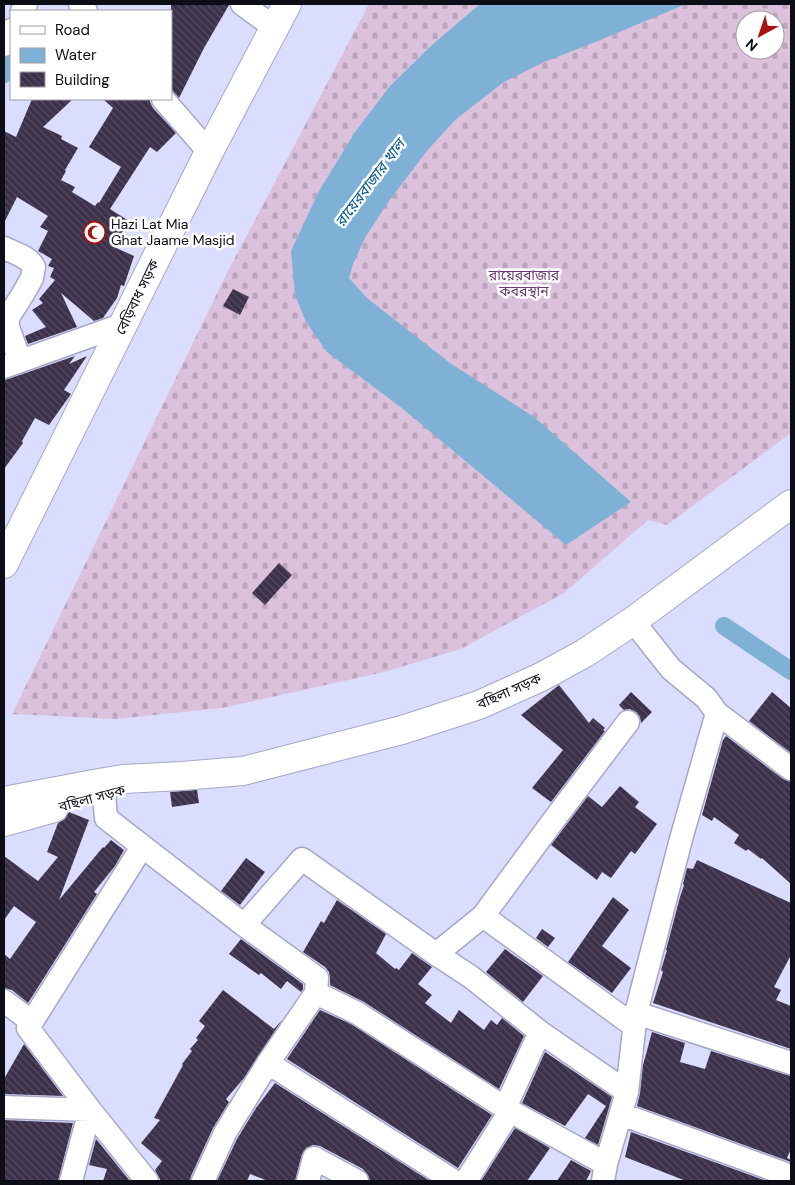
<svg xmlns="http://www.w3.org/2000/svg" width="795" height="1185" font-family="'DM Sans','Noto Sans Bengali',sans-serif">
	<defs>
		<pattern id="cemetery-stones" width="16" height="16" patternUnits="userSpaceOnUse" patternTransform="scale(1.25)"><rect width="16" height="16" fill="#dbc1dc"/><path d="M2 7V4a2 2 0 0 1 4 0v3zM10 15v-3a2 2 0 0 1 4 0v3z" fill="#bba5bc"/></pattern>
		<pattern id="building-back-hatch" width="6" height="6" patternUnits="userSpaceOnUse" patternTransform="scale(1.25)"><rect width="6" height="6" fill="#3c314a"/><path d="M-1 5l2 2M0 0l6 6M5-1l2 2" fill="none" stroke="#544c60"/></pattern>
	</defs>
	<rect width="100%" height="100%" fill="#dbddff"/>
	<path fill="url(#cemetery-stones)" fill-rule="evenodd" d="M369 4H791V433L667 525 648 520 564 593 461 649 384 672 222 708 116 719 12 714 227 273ZM745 20H775V50H745Z"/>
	<path fill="#7fb1d6" d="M480 4H686L598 41 544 62 504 82 455 120 426 152 389 201 366 236 353 264 349 278 367 298 450 363 534 417 631 502 566 545 403 409 327 352 306 322 295 295 291 251 319 191 355 132 390 86 432 45Z"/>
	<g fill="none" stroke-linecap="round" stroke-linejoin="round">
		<path stroke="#7fb1d6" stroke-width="18" d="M4 74 11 58
			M724 626 791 671"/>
	</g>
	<path fill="url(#building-back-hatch)" d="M171 4H229V5L204 48 179 98 171 89Z
		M32 99H73L43 127 62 136 61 139 78 148 65 170 66 171 61 180 75 187 72 192 95 206 98 202 99 203 121 167 89 147 113 108 103 99H150V102L153 108 176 133 157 152 150 147 110 209 129 221 114 247 134 256 124 286 121 285 117 298 103 318 94 321 61 293 77 327 28 344 25 336 46 327 32 310 43 303 39 299 55 280 50 277 54 268 48 266 52 259 38 251 48 231 40 227 48 216 17 197 4 223V131L16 137Z
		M233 289 249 297 240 315 223 306Z
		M75 356 69 364 87 356 64 390 71 394 49 425 35 418 22 441 23 443 4 469V380L8 379Z
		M279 563 292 575 265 605 252 593Z
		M559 685 589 723 593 718 605 728 603 730 605 731 551 802 532 788 563 750 521 715Z
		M631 692 652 712 641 723 640 717 636 712 630 709 624 710 619 705Z
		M772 692 791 708V753L749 721Z
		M726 736 783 779 791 782V884L762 858 761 859 748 849 746 851 734 843 739 835 714 817 712 821 702 815 723 740Z
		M620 786 639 802 635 807 657 824 635 854 631 851 611 878 602 872 597 880 551 845 588 796 602 807Z
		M197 790 199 803 172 807 170 792Z
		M69 812 89 820 59 900 103 847 104 848 111 840 124 850 115 866 94 892 97 894 28 1003 12 990 4 988V954L10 959 36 922 14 906 4 920V856L38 881 58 857 47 852 58 823 65 819Z
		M246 858 265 872 240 905 221 891Z
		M697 860 791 903V955L774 987 781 990 776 1000 791 1006V1049L653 1003 663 972 661 970 667 950H666L680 897 684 885 683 884 687 868 693 869Z
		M613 897 629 910 602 946 631 968 612 993 568 962Z
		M337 900 386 934 376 953 395 969 396 968 399 970 412 953 432 967 418 984 432 995 425 1003 451 1023 459 1010 484 1030 491 1020 497 1025 502 1018 524 1036 499 1089 364 1002 330 985V978L329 972 325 967 303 952 321 921 324 923Z
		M542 929 555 938 548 947 536 938Z
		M241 939 303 984V989L301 992 287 981 281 989 261 973 259 975 229 954Z
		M505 949 543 976 523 1002 486 972Z
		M223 990 274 1029 282 1020 244 1078 226 1099 229 1102 213 1128 191 1176 190 1181H160V1179L155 1170 162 1161 141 1143 160 1120 154 1118 183 1065 182 1064 192 1051 190 1049 198 1040 196 1038 205 1026 199 1021Z
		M320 1010 351 1024 492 1115 458 1168 287 1059Z
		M652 1032 685 1043 680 1062 705 1069 711 1051 787 1075 791 1076V1149L787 1158 791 1160V1162L637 1106 640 1093 643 1065Z
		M24 1044 63 1096 4 1094V1079Z
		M545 1052 612 1097 598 1145 585 1138 606 1106 588 1094 565 1126 522 1103Z
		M275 1083 430 1181H370L368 1175 363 1169 320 1146 313 1145 306 1148 302 1154 295 1181H268L250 1174 247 1181H217L237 1139 256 1108Z
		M4 1120 73 1123 58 1181H4Z
		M515 1128 550 1148 527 1181H481Z
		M631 1132 767 1181H686L625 1157Z
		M96 1139 130 1181H103L107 1169 89 1165Z
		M571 1160 591 1171 586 1181H557Z"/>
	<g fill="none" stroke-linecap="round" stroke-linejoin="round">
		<defs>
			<path id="minor" d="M80 4 86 11
				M242 4 275 28
				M22 11 26 4
				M4 45 11 30
				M163 99 209 152
				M4 248C14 253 28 256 34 267L32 278 23 294 9 316 7 324 20 361
				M4 367 124 324
				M717 713 791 769
				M104 793 106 818 244 925 317 978 316 993 268 1063 225 1133 203 1181
				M142 847 28 1028 90 1110 147 1181
				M483 916 634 1026
				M244 925 302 859 436 954 471 977 540 1032 627 1092
				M436 954 483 916 556 817 628 722
				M316 993 357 1013 510 1111 606 1164
				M4 1001 32 1022
				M636 1013 791 1063
				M268 1063 454 1181
				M4 1107 90 1110
				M505 1108 540 1032
				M621 1114 791 1176
				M71 1181 90 1110
				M308 1181 314 1158 357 1181
				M466 1181 510 1111
				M603 1181 606 1164 627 1092 636 1013 681 839 717 713 706 698 671 669 633 621"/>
			<path id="major" d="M4 801 99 783 123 779 182 776 243 771 402 730 479 705 541 677 585 653 633 621 791 504
				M4 822 54 808"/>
			<path id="highway" d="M4 564 209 152 287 4"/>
		</defs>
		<use href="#minor" stroke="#a6a7c8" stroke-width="25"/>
		<use href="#major" stroke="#a6a7c8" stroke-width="30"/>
		<use href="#highway" stroke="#a6a7c8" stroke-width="30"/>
		<use href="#minor" stroke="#fff" stroke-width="22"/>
		<use href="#major" stroke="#fff" stroke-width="28"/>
		<use href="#highway" stroke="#fff" stroke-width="28"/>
	</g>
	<defs>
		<symbol id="mosque-ring" viewBox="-11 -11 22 22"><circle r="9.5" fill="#fff" stroke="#a61113" stroke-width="1.5"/><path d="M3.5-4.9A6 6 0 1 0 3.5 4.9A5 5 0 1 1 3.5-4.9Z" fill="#a61113"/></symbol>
	</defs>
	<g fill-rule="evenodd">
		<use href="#mosque-ring" x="82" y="220" width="25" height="25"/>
	</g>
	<g text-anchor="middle" stroke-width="5" stroke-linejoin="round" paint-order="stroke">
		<g font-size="14" fill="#0d0d18" stroke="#fff" text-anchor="start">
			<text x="111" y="229">Hazi Lat Mia<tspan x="111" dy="16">Ghat Jaame Masjid</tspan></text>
		</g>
		<g font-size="14" fill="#6d3970" stroke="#fff">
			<text x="524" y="280">রায়েরবাজার<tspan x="524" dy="16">কবরস্থান</tspan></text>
		</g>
		<g font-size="14" fill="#0d0d18" stroke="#fff">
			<text transform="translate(137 297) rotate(-64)" y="5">বেড়িবাধ সড়ক</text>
			<text transform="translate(509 691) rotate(-24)" y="5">বছিলা সড়ক</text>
			<text transform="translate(92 798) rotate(-15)" y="5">বছিলা সড়ক</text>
		</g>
		<g font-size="15" font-style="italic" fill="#005988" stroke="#fff">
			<text transform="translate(370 183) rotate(-53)" y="5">রায়েরবাজার খাল</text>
		</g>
	</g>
	<rect width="795" height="1185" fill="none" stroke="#0d0d18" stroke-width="10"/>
	<rect x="10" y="10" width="162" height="90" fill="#ffffff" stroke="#9e9ea3"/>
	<rect x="20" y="26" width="25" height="8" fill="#ffffff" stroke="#9e9ea3"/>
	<text x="55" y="35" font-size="15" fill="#0d0d18">Road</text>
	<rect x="20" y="48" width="25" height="15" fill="#7fb1d6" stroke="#9e9ea3"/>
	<text x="55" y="60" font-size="15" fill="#0d0d18">Water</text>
	<rect x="20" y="72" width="25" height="15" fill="url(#building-back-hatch)" stroke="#9e9ea3"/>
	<text x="55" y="85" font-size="15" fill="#0d0d18">Building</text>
	<g transform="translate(760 35) rotate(220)"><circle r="24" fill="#ffffff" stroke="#9e9ea3"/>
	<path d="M0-4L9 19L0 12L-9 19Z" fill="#a61113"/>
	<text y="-8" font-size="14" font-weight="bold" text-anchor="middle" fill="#0d0d18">N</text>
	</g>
</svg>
